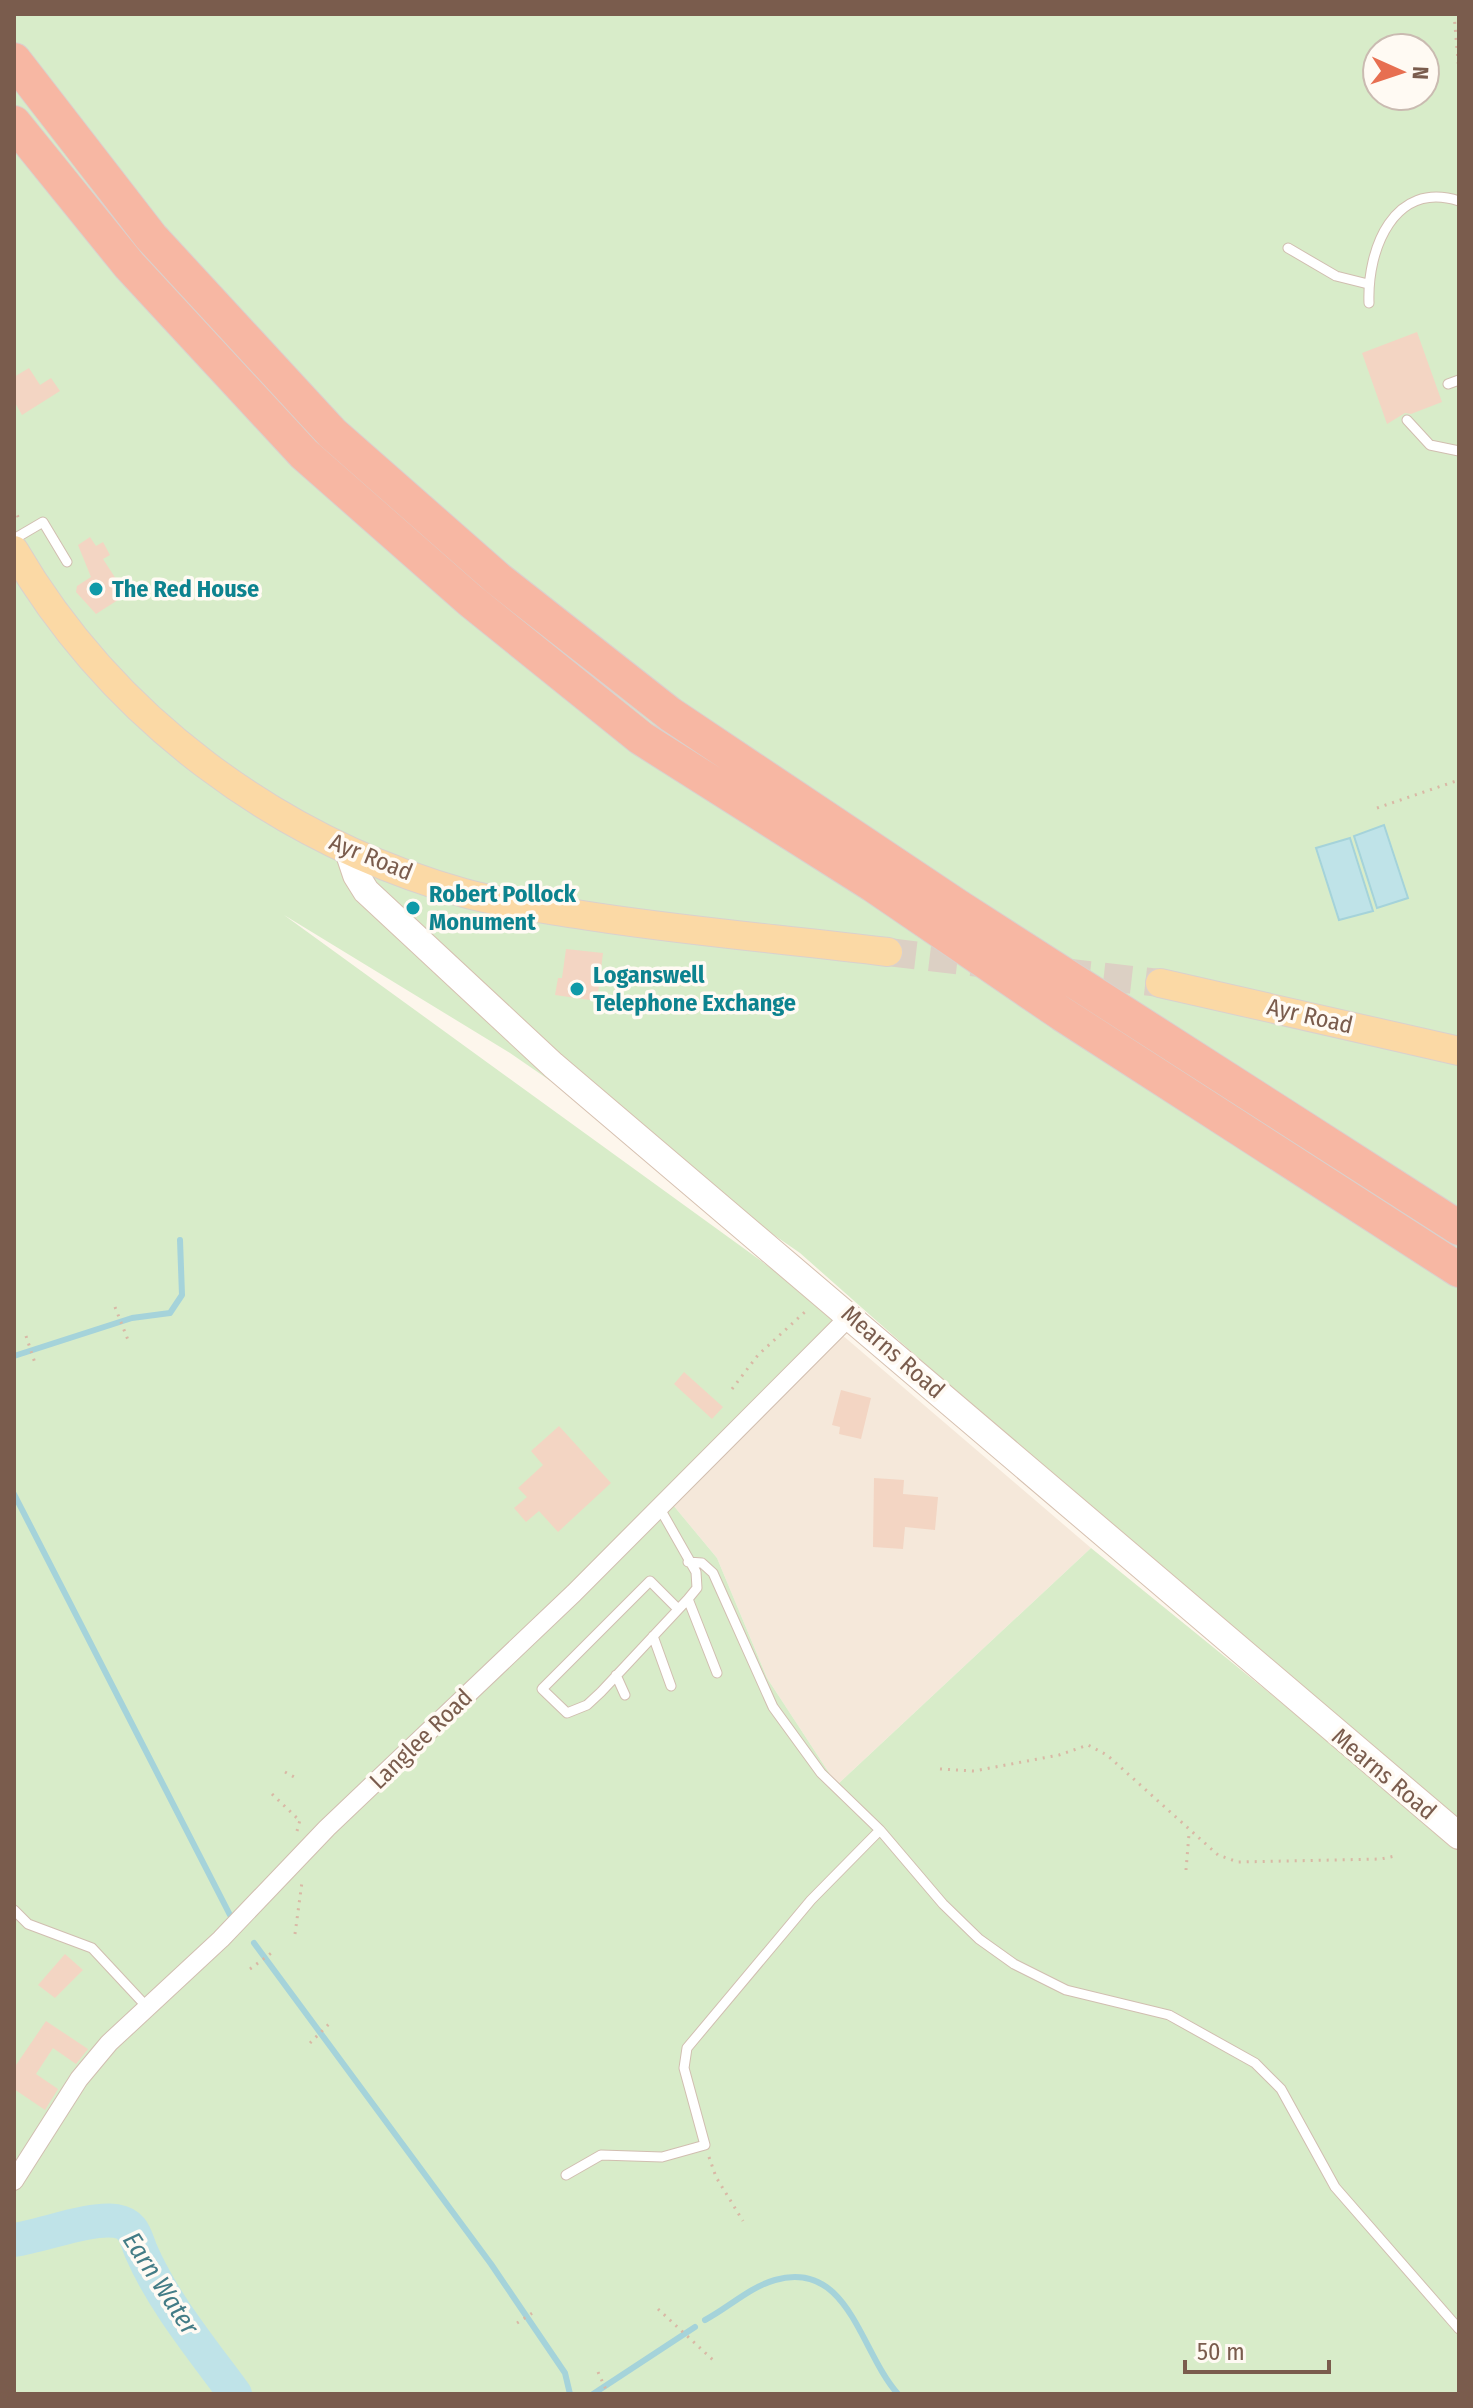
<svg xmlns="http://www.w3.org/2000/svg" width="1473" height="2408" font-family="'Fira Sans Condensed',sans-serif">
	<rect width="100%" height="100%" fill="#fdf6ec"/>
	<path fill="#f5e8da" d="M841 1334 1091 1548 837 1785 767 1678 717 1558 673 1505Z"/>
	<path fill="#d8ecc9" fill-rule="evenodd" d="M14 14H1459V1823L1079 1500 800 1253 510 1053 284 915 848 1324 673 1505 717 1558 767 1678 837 1785 1091 1548 1459 1847V2394H14ZM1377 48H1425V96H1377Z"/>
	<path fill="#bfe3e8" stroke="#a5d3da" stroke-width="2" d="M1384 825 1408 898 1377 908 1354 836Z
		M1350 838 1373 911 1339 920 1316 848Z"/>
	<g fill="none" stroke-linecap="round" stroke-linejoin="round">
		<path stroke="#a5d3da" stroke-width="6" d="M14 1356 132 1318 170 1313 182 1295 180 1240
			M14 1494 230 1915
			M254 1943 491 2264 565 2373 570 2394
			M705 2320C728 2308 750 2287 775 2280 849 2259 860 2352 898 2394
			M593 2394 695 2327"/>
		<path stroke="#bfe3e8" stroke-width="34" d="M14 2240C42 2236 90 2217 116 2221 134 2224 135 2236 141 2251 163 2302 202 2349 235 2394"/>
	</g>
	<path fill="#f3d5c3" d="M1417 332 1442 402 1411 414 1405 413 1387 424 1362 353Z
		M29 368 40 385 51 378 60 391 22 415 14 401V377Z
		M90 537 96 546 103 542 110 555 103 559 116 579 111 582 121 598 96 614 76 592 77 586 91 577 78 545Z
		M566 949 603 953 597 1001 555 995 558 978H562Z
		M684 1372 723 1407 712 1419 674 1384Z
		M841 1390 871 1398 861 1439 839 1434 840 1427 832 1425Z
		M559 1426 611 1483 558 1532 539 1511 526 1522 514 1508 527 1497 518 1488 543 1465 531 1451Z
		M874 1478 904 1480 903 1494 938 1497 935 1530 905 1527 903 1549 873 1547Z
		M65 1954 83 1970 55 1998 38 1985Z
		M46 2021 88 2049 76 2064 53 2048 36 2074 58 2089 45 2110 14 2089V2068Z"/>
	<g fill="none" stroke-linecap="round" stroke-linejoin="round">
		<path stroke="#dcd0c4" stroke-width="28" stroke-dasharray="28 14" stroke-linecap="butt" d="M888 952 988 964
			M1062 972 1160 983"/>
		<defs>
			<path id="lane" d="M1288 248 1336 276 1368 284
				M1369 303C1367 249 1394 180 1459 201
				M1448 384 1459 380
				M1407 420 1430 445 1459 451
				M14 539 43 522 67 562
				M659 1507 696 1572 697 1588 688 1599 601 1692 587 1705 567 1713 542 1689 650 1581 678 1609
				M688 1562 702 1563 713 1573 773 1707 821 1773 880 1830 943 1904 979 1939 1014 1964 1066 1990 1169 2015 1255 2063 1281 2089 1335 2187 1459 2329
				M688 1599 717 1673
				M653 1636 671 1686
				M616 1675 625 1695
				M14 1910 28 1924 92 1948 147 2007
				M566 2175 601 2155 662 2157 705 2145 684 2068 687 2048 811 1900 880 1830"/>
			<path id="street" d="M14 2181 79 2079 109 2043 221 1939 327 1828 574 1593 851 1315"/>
			<path id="secondary" d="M348 851 356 875 366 891 553 1065 1459 1836"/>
			<path id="primary" d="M14 550C112 718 277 840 464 893 500 903 539 908 576 914 680 931 784 939 888 952
				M1160 983 1459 1051"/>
			<path id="highway" d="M14 60 151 237 332 433 498 579 670 714 957 906 1459 1228
				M14 123 129 265 304 454 471 601 641 738 873 885 1062 1014 1459 1270"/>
		</defs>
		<use href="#lane" stroke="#d1beb0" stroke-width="11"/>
		<use href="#street" stroke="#d1beb0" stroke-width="20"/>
		<use href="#secondary" stroke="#d6c0b0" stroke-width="28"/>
		<use href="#primary" stroke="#dad1cd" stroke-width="30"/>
		<use href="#highway" stroke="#dad1cd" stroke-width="36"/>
		<path stroke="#d9b8a5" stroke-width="3" stroke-dasharray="2 6" stroke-linecap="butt" d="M1454 14 1459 72
			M14 508 19 519
			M1377 808 1459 780
			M115 1307 128 1340
			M26 1336 35 1363
			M732 1389 758 1355 807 1310
			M940 1769 974 1771 1059 1755 1088 1745 1107 1755 1218 1855 1238 1862 1381 1859 1395 1856
			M285 1772 296 1778
			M272 1794 299 1820
			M297 1831 301 1816
			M1186 1870 1189 1834
			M295 1934 302 1882
			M250 1969 274 1951
			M310 2043 329 2024
			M709 2157 716 2177 743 2221
			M658 2309 713 2360
			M517 2323 537 2310
			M598 2372 608 2394"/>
		<use href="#lane" stroke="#fff" stroke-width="9"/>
		<use href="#street" stroke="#fff" stroke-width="18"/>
		<use href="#secondary" stroke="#fff" stroke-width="26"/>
		<use href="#primary" stroke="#fbd9a5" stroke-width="28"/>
		<use href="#highway" stroke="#f7b7a3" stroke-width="34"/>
	</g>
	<g fill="#0f9aa8" stroke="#fffaf3" stroke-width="3">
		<circle cx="96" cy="589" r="8"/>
		<circle cx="413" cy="908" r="8"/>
		<circle cx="577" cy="989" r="8"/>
	</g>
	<g text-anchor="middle" stroke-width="7" stroke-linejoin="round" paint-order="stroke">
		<g font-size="24" font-weight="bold" fill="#0d838f" stroke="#fffaf3" text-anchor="start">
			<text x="112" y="597">The Red House</text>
			<text x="429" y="902">Robert Pollock<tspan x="429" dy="28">Monument</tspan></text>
			<text x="593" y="983">Loganswell<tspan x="593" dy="28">Telephone Exchange</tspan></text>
		</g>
		<g font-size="24" fill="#7a5c4d" stroke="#fffaf3">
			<text transform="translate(371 857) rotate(22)" y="8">Ayr Road</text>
			<text transform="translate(1310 1016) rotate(13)" y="8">Ayr Road</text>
			<text transform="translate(893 1352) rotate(41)" y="8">Mearns Road</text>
			<text transform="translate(421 1739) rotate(-44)" y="8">Langlee Road</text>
			<text transform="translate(1384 1774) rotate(40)" y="8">Mearns Road</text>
		</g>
		<g font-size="26" font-style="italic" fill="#437c86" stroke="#fffaf3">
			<text transform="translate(161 2283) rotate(57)" y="9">Earn Water</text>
		</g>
	</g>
	<rect width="1473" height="2408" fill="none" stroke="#7a5c4d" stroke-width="32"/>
	<g transform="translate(1401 72) rotate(93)"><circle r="38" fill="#fffaf3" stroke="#cabbb1" stroke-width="2"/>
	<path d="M0-6L14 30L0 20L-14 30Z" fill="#e76f51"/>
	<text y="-12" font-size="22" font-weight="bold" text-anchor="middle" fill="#7a5c4d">N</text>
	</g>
	<path d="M1185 2360v12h144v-12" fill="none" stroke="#7a5c4d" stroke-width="4"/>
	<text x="1197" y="2360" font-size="24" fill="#7a5c4d" stroke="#fffaf3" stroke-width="6" paint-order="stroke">50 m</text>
</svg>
